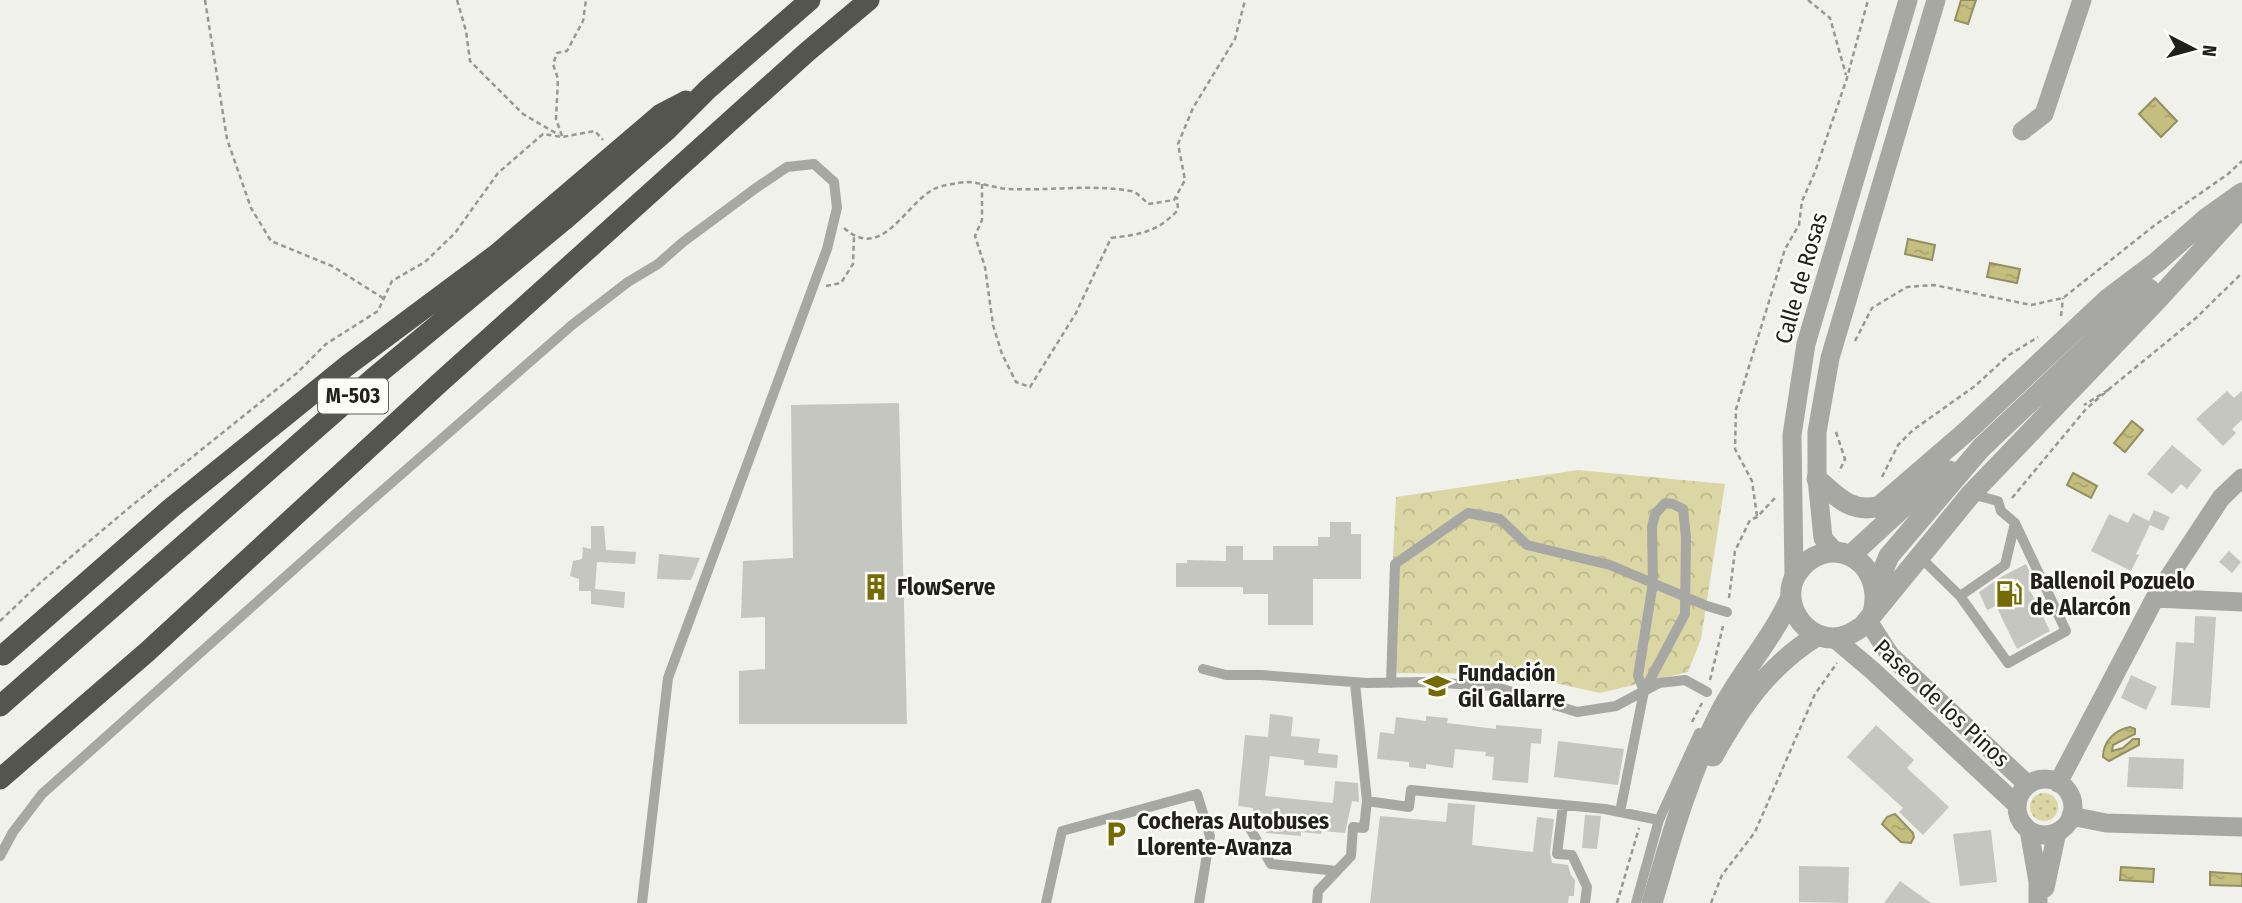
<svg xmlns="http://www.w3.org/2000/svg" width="2242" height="903" font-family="'Fira Sans Condensed',sans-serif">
	<defs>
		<pattern id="grass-dots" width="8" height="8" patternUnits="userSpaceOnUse" patternTransform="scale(1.75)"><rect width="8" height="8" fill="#dbd7a5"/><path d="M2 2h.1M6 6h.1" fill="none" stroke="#bcb88e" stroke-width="1.8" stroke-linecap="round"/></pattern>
		<pattern id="forest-crowns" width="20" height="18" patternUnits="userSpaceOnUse" patternTransform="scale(1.75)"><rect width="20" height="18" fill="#dbd7a5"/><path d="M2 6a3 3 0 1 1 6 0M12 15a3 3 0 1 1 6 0" fill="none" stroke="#bcb88e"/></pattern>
		<pattern id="water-ripples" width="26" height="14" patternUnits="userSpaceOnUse" patternTransform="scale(1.75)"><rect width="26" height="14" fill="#c5bf7f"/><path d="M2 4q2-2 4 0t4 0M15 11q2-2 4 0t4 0" fill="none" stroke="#a9a46d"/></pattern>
	</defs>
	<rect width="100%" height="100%" fill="#f1f1eb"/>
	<path fill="url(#grass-dots)" d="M2030 807a14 14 0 1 1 28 0a14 14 0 1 1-28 0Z"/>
	<path fill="url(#forest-crowns)" d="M1578 470 1725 484 1701 639 1688 672 1600 693 1515 674 1387 673 1396 497Z"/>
	<path fill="url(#water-ripples)" stroke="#948f62" stroke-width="2" d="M1961 0H1976L1968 24 1955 20Z
		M2155 98 2177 121 2161 137 2139 114Z
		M1908 239 1935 245 1932 260 1905 254Z
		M1990 263 2020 269 2017 283 1987 277Z
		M2132 421 2143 430 2125 452 2114 443Z
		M2073 473 2097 486 2091 498 2067 485Z
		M2130 727 2135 729V734L2113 745 2112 751 2123 748 2133 739H2139V745L2109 761 2103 757C2103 741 2115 730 2130 727Z
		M1895 814 1913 833 1914 837 1911 843 1901 842 1882 824 1887 817Z
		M2121 867 2154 869 2153 882 2120 880Z
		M2210 872 2242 874V886L2210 885Z"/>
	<path fill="#c6c6c0" d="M2227 391 2234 398 2242 391V420L2232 429 2236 433 2223 446 2196 419Z
		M899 403 907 724H739V671L765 669V617L741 618 743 561 793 558 791 405Z
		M2172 445 2202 470 2187 489 2181 484 2172 494 2147 474Z
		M2154 510 2170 517 2163 531 2150 525 2136 554 2139 555 2131 571 2091 551 2109 514 2128 523 2133 513 2149 521Z
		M1330 522H1351V534H1361V579H1313V625H1268V594H1243V587H1176V563H1187V560L1226 561V546H1243V560H1273V546H1318V537H1330Z
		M591 526H604L606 550 636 552 635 564 597 562 595 589 625 592 624 608 591 604V591H579V579L570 576 573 561 582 559 583 547 591 549Z
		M2229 551 2241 562 2232 573 2219 562Z
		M659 554 700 558 691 580 657 579Z
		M2026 564 2037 587 2030 590 2050 631 2017 649 1996 606 1987 610 1979 592 2001 577Z
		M2195 616 2216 617 2210 708 2171 705 2176 642 2194 643Z
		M2131 675 2157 687 2146 710 2121 698Z
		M1270 714 1293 717 1291 736 1320 739 1318 753 1338 755 1337 768 1304 765V760L1270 756 1265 796 1333 803 1335 781 1358 783 1359 802 1352 801 1345 833 1322 831 1321 834 1301 832V836L1266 833 1268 814 1253 812V808L1238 806 1245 735 1268 737Z
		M1426 716 1448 718 1447 723 1496 729V725L1542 729 1541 744 1531 743 1528 783 1492 780 1494 757 1485 756 1486 752 1455 749 1453 768 1426 764V769L1409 767V762L1377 759 1380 732 1394 734 1396 717 1426 721Z
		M1876 725 1914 760 1907 768 1949 807 1923 835 1899 812 1903 808 1847 757Z
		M1558 741 1624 749 1618 785 1554 777Z
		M2129 757 2184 759 2183 789 2127 787Z
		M1448 803 1475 805 1472 845 1533 852 1537 817 1554 819 1550 853 1552 863 1568 865 1571 875 1575 880 1574 896H1569L1568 903H1370L1380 816 1446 822Z
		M1585 815 1601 816 1597 849 1582 848Z
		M1991 830 1997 882 1960 886 1953 834Z
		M1799 866 1849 867 1848 903 1799 902Z
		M1900 881 1931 903H1884Z"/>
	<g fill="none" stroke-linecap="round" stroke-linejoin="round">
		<path stroke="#989793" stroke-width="2.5" stroke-dasharray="5 3.5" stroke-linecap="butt" d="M205 0 227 139 251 208 271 241 332 266 383 298
			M457 0 466 31 470 61 523 114 559 135
			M1808 0 1830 18 1846 75
			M562 136 556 119 558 79 553 64 557 53 567 51 583 21 586 0
			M982 184V220L975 236 985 267 993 325 1002 354 1016 382 1030 387 1076 313 1111 238C1141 234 1156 233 1178 210L1177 197
			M844 228C882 262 904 205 934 189 942 185 957 183 966 182 980 182 994 188 1008 189 1048 191 1091 184 1131 191 1138 193 1143 199 1148 204L1174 200 1185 180 1178 144 1193 108 1235 39 1245 0
			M826 286 841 283 853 264 854 236
			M2061 316 2063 298
			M1855 341 1872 308 1907 287 1934 285 2031 305 2063 298 2155 225 2228 174 2242 161
			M2108 390 2196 318 2242 273
			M1836 432 1845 459 1839 472
			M1882 477 1898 445 1913 430 1975 386 2009 355 2038 337
			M2012 498 2086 409 2108 390 2084 405
			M1757 516 1752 481 1735 449 1736 409 1785 249 1799 225 1802 201 1815 172 1847 78 1868 0
			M1729 598 1735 551 1750 520 1757 517 1775 498
			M0 621 41 582 130 507 297 373 326 344 378 311 392 281 425 262 455 233 498 173 543 134 562 137 595 131 603 140
			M1710 680 1723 626
			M1692 722 1702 703
			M1617 903 1639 828
			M1711 903 1722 875 1755 832 1815 694 1837 663"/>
		<path stroke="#a7a7a4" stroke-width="10" d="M1920 557 1960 596 2008 663 2066 631 2015 523 2001 511 1998 501 1971 494
			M1960 596 2005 565 2015 523
			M1203 669 1226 675H1261L1367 683 1425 682 1493 686 1577 712 1616 706 1659 683 1685 680 1707 692
			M1355 683 1367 801
			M1391 683 1395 564 1468 513 1500 519 1527 545 1610 565 1707 606 1727 612
			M1563 805 1557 854 1572 855 1587 887 1585 903
			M1620 812 1644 691 1685 614 1686 537 1683 509 1673 504 1665 503 1655 514 1652 527 1653 583 1638 676 1644 691
			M1249 827 1271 864 1337 871
			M0 856 13 832 42 794 358 512 572 325 628 282 658 264 683 242 756 188 787 167 814 164 834 182 837 208 827 249 668 678 642 903
			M1046 903 1062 831 1197 794 1210 836 1199 903
			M1317 903 1318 891 1351 856 1353 827 1364 828 1367 801 1409 807 1411 790 1605 809 1659 820
			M1636 903 1659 820 1699 733"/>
		<path stroke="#a7a7a4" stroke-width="19" d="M2022 131 2044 114 2082 0
			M1835 552 1823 538 1817 479V432L1830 358 1936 0
			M1794 577 1792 435 1806 344 1908 0
			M2155 598 2242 602
			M1868 621 1890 655 2028 785
			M1834 638 1873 671 2017 805
			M2017 807a28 28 0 1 1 56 0a28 28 0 1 1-56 0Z
			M2058 783 2155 598 2221 498 2242 478
			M2071 816 2106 823 2242 827
			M2029 830 2038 882V903
			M2045 888 2057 832"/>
		<path stroke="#a7a7a4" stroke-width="21" d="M1817 479C1837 497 1852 514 1880 506L1967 431 2108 299 2157 262 2207 218 2242 193
			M1850 556 1913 498 1950 471
			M1876 587 1889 556 1981 448 2149 289
			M1873 613C1887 558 1825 529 1796 575 1780 602 1803 638 1833 638 1845 638 1854 632 1863 626L1971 494 2158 299 2242 207
			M1713 756C1741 706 1768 666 1818 635
			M1652 903C1671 837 1689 773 1721 711 1742 671 1773 638 1791 597"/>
		<path stroke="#555550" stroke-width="21" d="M3 655 170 509 348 365 497 254 661 114 686 101
			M0 706 377 375 563 221 667 130 708 89 810 0
			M0 779 147 652 435 387 807 52 869 0"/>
	</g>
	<defs>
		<symbol id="building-bare" viewBox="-9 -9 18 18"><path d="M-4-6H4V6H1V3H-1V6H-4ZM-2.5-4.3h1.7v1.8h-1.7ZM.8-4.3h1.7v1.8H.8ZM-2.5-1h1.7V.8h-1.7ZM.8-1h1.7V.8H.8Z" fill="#746b04" stroke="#fefef8" stroke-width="2.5" paint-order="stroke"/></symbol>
		<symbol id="fuel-bare" viewBox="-9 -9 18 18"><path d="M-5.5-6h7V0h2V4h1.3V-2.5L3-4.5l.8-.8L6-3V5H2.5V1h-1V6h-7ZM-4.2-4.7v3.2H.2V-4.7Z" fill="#746b04" stroke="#fefef8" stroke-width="2.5" paint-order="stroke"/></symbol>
		<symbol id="school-bare" viewBox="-9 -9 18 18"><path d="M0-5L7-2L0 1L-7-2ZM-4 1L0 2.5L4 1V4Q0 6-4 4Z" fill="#746b04" stroke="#fefef8" stroke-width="2.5" paint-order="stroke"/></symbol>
		<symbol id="parking-bare" viewBox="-9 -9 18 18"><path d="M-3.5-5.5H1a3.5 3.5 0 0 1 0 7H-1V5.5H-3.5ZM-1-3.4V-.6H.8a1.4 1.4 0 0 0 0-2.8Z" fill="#746b04" stroke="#fefef8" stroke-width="2.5" paint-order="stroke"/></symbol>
	</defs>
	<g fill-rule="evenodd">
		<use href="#building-bare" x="857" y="568" width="38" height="38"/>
		<use href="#fuel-bare" x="1990" y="575" width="38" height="38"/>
		<use href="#school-bare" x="1418" y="667" width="38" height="38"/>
		<use href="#parking-bare" x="1097" y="815" width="38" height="38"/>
	</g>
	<g text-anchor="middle" stroke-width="5" stroke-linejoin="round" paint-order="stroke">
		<rect fill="#fefef8" stroke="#63635f" stroke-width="2" x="318" y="378.5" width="70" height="35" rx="5"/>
		<g font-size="21" font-weight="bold" fill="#21201e">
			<text x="353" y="403">M-503</text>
		</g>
		<g font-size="23" fill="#21201e" stroke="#fefef8">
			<text transform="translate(1801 278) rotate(-74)" y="8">Calle de Rosas</text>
			<text transform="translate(1942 703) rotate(43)" y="8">Paseo de los Pinos</text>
		</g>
		<g font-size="23" font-weight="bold" fill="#21201e" stroke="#fefef8" text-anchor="start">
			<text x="2030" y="589">Ballenoil Pozuelo<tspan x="2030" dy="26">de Alarcón</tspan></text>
			<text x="897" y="595">FlowServe</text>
			<text x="1458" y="681">Fundación<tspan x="1458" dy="26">Gil Gallarre</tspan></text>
			<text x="1137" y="829">Cocheras Autobuses<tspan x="1137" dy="26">Llorente-Avanza</tspan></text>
		</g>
	</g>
	<g transform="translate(2193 49) rotate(96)" stroke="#fefef8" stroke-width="5" paint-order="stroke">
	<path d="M0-5L12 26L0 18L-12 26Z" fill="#21201e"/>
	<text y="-10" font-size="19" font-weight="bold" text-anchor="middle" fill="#21201e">N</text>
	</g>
</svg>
